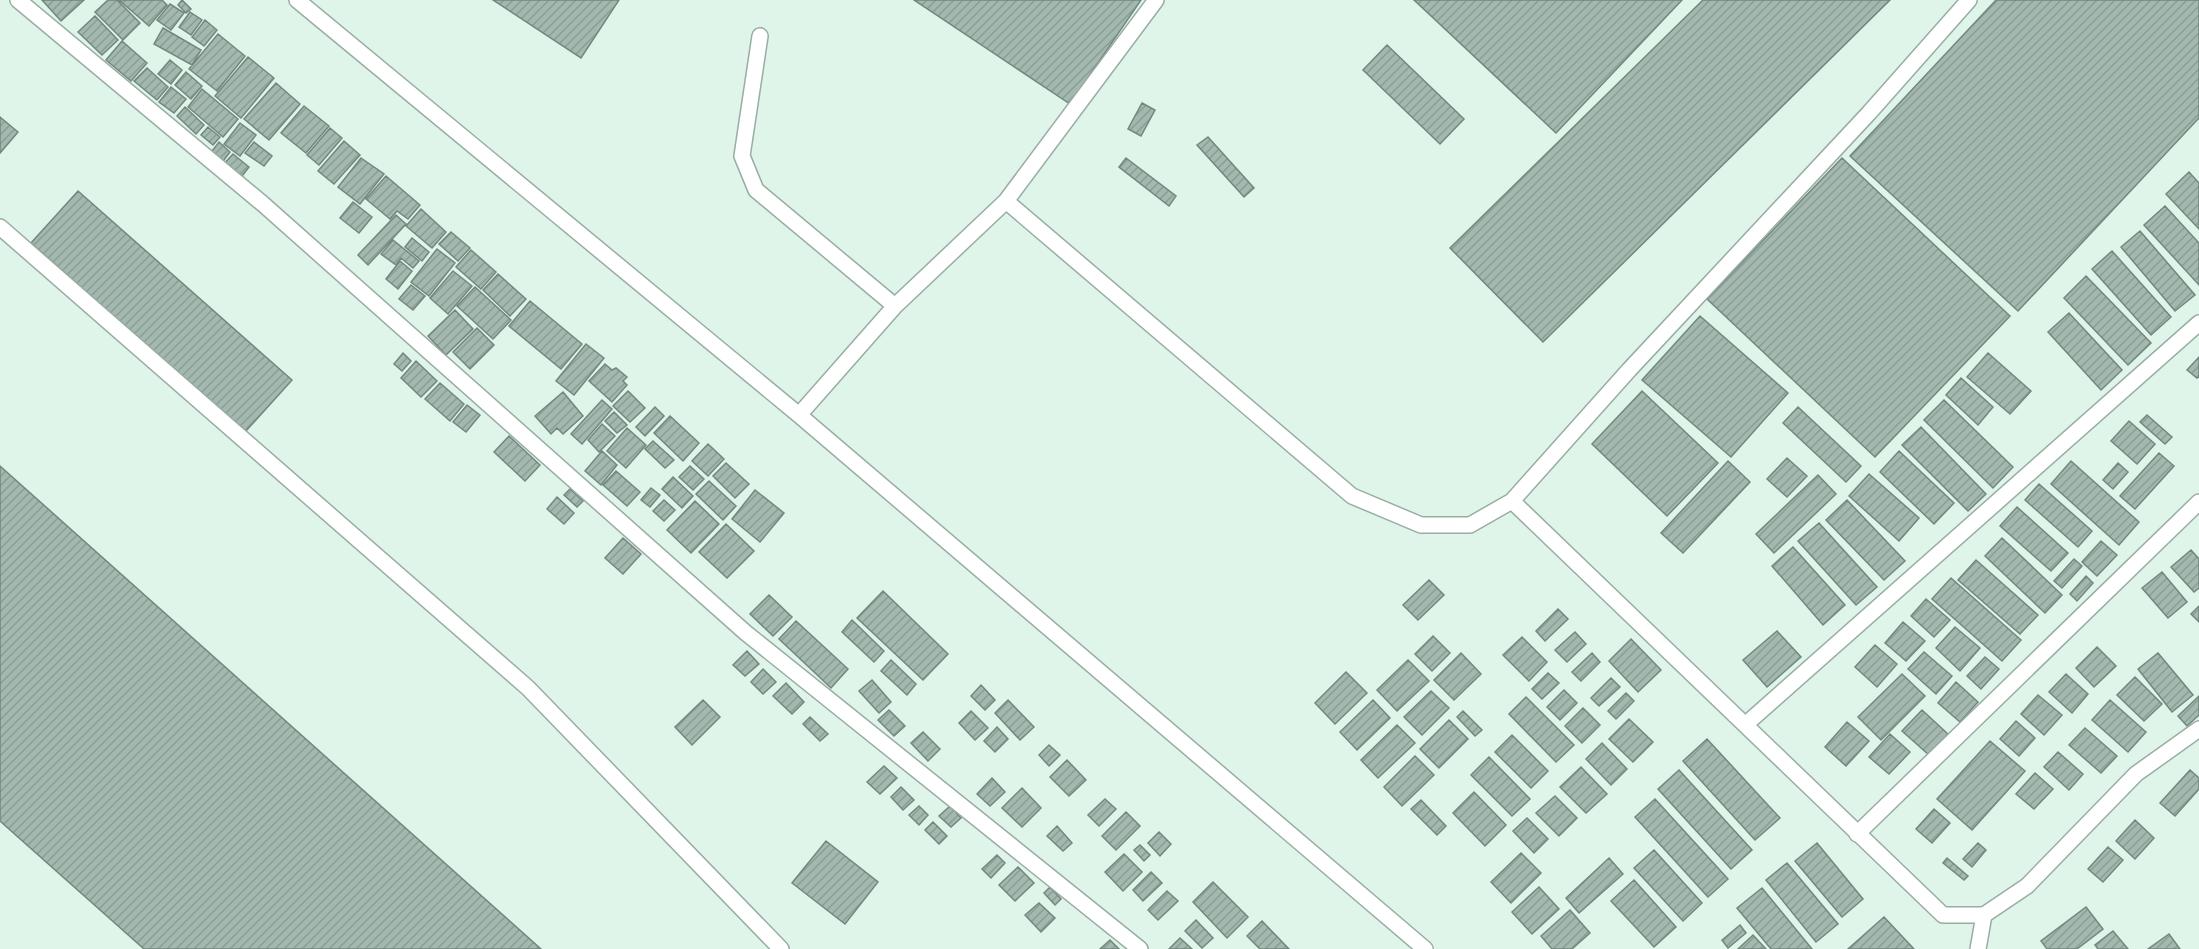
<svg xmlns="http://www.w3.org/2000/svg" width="2199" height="949" font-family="'Fira Sans',sans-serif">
	<defs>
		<pattern id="building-hatch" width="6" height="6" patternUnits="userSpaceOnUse" patternTransform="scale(1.5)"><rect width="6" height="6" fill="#a3b8ae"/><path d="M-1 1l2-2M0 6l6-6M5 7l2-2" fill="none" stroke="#8b9d94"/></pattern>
	</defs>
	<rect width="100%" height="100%" fill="#dff5ea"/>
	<path fill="url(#building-hatch)" stroke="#73877d" stroke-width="1.5" d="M42 0H84L61 21Z
		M108 0H117L140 23 123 40 95 12Z
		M119 0H162L167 5 149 26Z
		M182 0 191 9 186 13 178 5Z
		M493 0H619L581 58Z
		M914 0H1141L1070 104Z
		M1414 0H1682L1556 133Z
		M1703 0H1890L1543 342 1450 248Z
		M1996 0H2199V118L2018 311 1850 156Z
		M170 4 184 13 171 30 157 20Z
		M190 12 202 20 191 35 179 27Z
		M95 16 118 40 102 55 78 32Z
		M205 20 217 30 204 46 192 37Z
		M163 28 201 50 192 65 154 44Z
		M218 34 245 56 217 91 189 69Z
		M122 41 147 63 131 81 106 60Z
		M1387 45 1464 119 1440 144 1363 70Z
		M248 57 274 78 241 118 215 96Z
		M170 60 182 70 171 84 158 74Z
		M147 68 168 87 157 100 134 81Z
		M186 72 202 86 191 99 175 85Z
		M276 83 300 104 269 140 244 119Z
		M171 87 186 99 174 113 159 102Z
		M202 89 238 119 223 137 188 107Z
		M1142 103 1155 110 1141 136 1128 129Z
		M304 106 329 126 306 153 281 133Z
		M185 107 204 125 196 134 177 116Z
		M0 117 18 132 0 153Z
		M240 123 256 135 240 156 224 144Z
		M208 127 220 137 213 145 201 135Z
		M330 128 342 138 319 165 307 155Z
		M1208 137 1254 188 1244 197 1197 145Z
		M344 141 360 155 334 184 318 171Z
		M219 142 230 152 220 165 209 155Z
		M254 142 272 156 264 166 245 153Z
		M233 154 249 167 239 180 222 166Z
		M361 158 384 174 360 204 338 187Z
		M1126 158 1176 196 1169 206 1119 167Z
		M1842 158 2010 316 1875 457 1707 299Z
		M2189 172 2199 183V229L2166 194Z
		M386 176 420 205 408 219 397 211 390 219 366 199Z
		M78 191 292 380 245 432 31 243Z
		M353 202 372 217 359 233 340 218Z
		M2165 206 2199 243V285L2144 225Z
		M421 209 446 232 432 248 406 226Z
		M396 215 406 224 368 265 358 255Z
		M2140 231 2195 295 2175 311 2121 247Z
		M451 232 470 248 458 261 439 244Z
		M412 238 429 252 422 261 405 247Z
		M393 240 419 261 413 268 401 258 396 265 381 254Z
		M437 249 455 263 429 296 411 282Z
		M471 250 496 272 481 289 456 267Z
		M2112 251 2171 317 2151 335 2092 269Z
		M400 261 412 271 398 289 386 279Z
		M453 271 472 286 448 314 430 298Z
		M498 274 526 299 510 316 483 290Z
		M2086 276 2151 343 2128 365 2064 298Z
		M411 285 425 296 413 310 399 299Z
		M475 287 511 320 493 339 457 306Z
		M530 301 582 344 561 369 509 326Z
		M455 310 473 329 446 355 428 336Z
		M2069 313 2122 370 2101 390 2048 332Z
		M1700 316 1788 393 1731 457 1642 380Z
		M477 328 494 345 470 369 453 352Z
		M586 344 604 358 574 395 556 381Z
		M403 353 411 361 402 371 394 364Z
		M1988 353 2031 391 2010 414 1967 377Z
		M2199 357V377L2197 378 2187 370Z
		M416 361 437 381 421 397 401 378Z
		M605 364 612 370 616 368 627 377 623 381 627 385 612 402 589 381Z
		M1961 378 1993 407 1978 425 1946 395Z
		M440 383 464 404 450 421 425 399Z
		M628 391 645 408 630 422 613 406Z
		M1642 391 1718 463 1667 516 1592 444Z
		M563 392 583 416 563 434 557 428 551 434 535 416Z
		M602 400 612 409 582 444 571 434Z
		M1944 400 2013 467 1993 488 1924 420Z
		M467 405 480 415 466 432 453 422Z
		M655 407 664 416 645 436 636 427Z
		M1798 407 1861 466 1846 482 1783 423Z
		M614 412 627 425 617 433 605 421Z
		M2147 415 2172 437 2165 444 2140 422Z
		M670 416 699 443 683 461 654 433Z
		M2129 421 2155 444 2137 464 2111 441Z
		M602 424 615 436 599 452 588 440Z
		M1921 427 1986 494 1968 511 1902 445Z
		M627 428 646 445 626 468 607 451Z
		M509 436 540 465 525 481 494 452Z
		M653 441 674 460 665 468 645 449Z
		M708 444 724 459 708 476 692 461Z
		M602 451 617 465 601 485 585 471Z
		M1899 451 1954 503 1934 524 1880 472Z
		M2159 453 2174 466 2135 509 2120 496Z
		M1787 458 1807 476 1787 497 1767 479Z
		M1728 461 1750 482 1683 553 1661 533Z
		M2071 461 2139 522 2119 545 2051 484Z
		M726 463 749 484 735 498 713 476Z
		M2118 463 2128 472 2113 489 2103 480Z
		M0 466 541 949H144L0 821Z
		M690 466 704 479 693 490 679 477Z
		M616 471 640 492 627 506 603 485Z
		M1869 474 1919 518 1899 541 1849 496Z
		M1818 475 1836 494 1774 553 1756 534Z
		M673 477 693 496 682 508 662 489Z
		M709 481 736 506 723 520 696 494Z
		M2039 484 2092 531 2078 547 2025 500Z
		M651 488 660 495 650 507 641 500Z
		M570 489 583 501 577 507 564 495Z
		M755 490 784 513 760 542 732 519Z
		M557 497 574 513 564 524 547 509Z
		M664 500 675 510 664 521 653 511Z
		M1847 500 1905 561 1884 580 1826 520Z
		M695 501 719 524 691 553 667 530Z
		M2017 507 2068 553 2051 571 2000 526Z
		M1819 523 1877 587 1856 605 1798 541Z
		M726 524 754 551 727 578 699 552Z
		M623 538 641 554 623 574 605 558Z
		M2002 538 2062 595 2045 613 1985 556Z
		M2101 541 2117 555 2097 576 2082 562Z
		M1793 547 1845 605 1823 625 1772 566Z
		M2191 550 2199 559V588L2194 592 2171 567Z
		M2074 559 2082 566 2062 588 2054 581Z
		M1976 560 2038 615 2020 634 1958 580Z
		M2162 572 2187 602 2168 618 2142 588Z
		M2086 576 2093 583 2077 601 2070 594Z
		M1951 578 2021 640 2002 661 1932 599Z
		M1429 580 1444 595 1418 620 1403 605Z
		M883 591 948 654 923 680 857 618Z
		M769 595 792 617 773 636 750 614Z
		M1926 599 1950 620 1934 637 1911 616Z
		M2199 606V622L2191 614Z
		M1558 609 1568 619 1545 641 1536 631Z
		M852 620 884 651 874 662 842 632Z
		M796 621 848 669 831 688 779 639Z
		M1903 622 1925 641 1906 661 1885 643Z
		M1955 627 1980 648 1960 671 1936 648Z
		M1777 631 1801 657 1767 687 1743 660Z
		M1575 632 1586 644 1567 662 1555 650Z
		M1433 636 1450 653 1432 671 1415 654Z
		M1522 637 1547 662 1529 681 1503 655Z
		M1631 639 1661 670 1638 692 1609 661Z
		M1875 645 1897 664 1877 687 1855 667Z
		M2097 647 2116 666 2094 687 2076 668Z
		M747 651 759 664 745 676 733 665Z
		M1924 652 1952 676 1936 694 1908 669Z
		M1461 653 1481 674 1454 700 1434 680Z
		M1592 653 1600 662 1581 681 1572 672Z
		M2158 653 2193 695 2172 712 2138 669Z
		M1985 657 1999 669 1981 689 1967 676Z
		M891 660 916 684 907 695 881 671Z
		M1408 660 1429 681 1397 711 1377 690Z
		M763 669 776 682 763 694 751 682Z
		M1346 672 1367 693 1335 724 1315 703Z
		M1548 673 1559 683 1542 699 1532 689Z
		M1902 674 1925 696 1881 740 1858 717Z
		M2066 674 2088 694 2072 713 2049 692Z
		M2135 677 2162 704 2144 721 2117 695Z
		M1611 678 1620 687 1599 706 1591 698Z
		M872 680 891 702 879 713 859 691Z
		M1956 682 1978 702 1960 722 1938 703Z
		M786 683 804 702 792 714 773 696Z
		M981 685 995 700 985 710 971 696Z
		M1564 690 1577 703 1560 720 1547 707Z
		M1431 691 1449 708 1422 735 1404 717Z
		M1626 693 1634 701 1616 719 1608 711Z
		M2038 695 2062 715 2044 735 2021 714Z
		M2199 696V715L2187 726 2178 716Z
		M1526 697 1574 745 1556 762 1509 714Z
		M703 700 720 717 692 745 675 727Z
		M1008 700 1034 727 1020 740 995 713Z
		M1373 700 1390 718 1357 750 1340 732Z
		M2110 700 2146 732 2128 752 2092 720Z
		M1583 708 1600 725 1582 743 1565 726Z
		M889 710 905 726 894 736 878 720Z
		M1922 710 1948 734 1930 756 1902 731Z
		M971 711 988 728 975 740 959 723Z
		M1463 711 1482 730 1475 736 1457 717Z
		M810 717 828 734 820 741 803 724Z
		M1629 719 1653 742 1633 762 1609 739Z
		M1449 720 1468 739 1439 768 1420 749Z
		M2016 721 2035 738 2019 756 2000 739Z
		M1847 722 1869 741 1846 766 1825 747Z
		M1397 725 1415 743 1378 778 1361 760Z
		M997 727 1008 739 995 752 984 741Z
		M2085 728 2117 756 2101 773 2069 745Z
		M923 732 940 749 928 761 911 743Z
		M1890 734 1910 752 1889 774 1869 757Z
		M1512 735 1548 771 1531 788 1495 752Z
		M1707 739 1780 818 1755 840 1683 761Z
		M1990 741 2025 771 1972 830 1937 799Z
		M1602 743 1627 769 1611 785 1586 759Z
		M1049 745 1060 755 1049 766 1039 755Z
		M2058 752 2083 774 2069 790 2044 767Z
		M1415 756 1434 775 1402 806 1384 787Z
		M1489 757 1530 799 1512 816 1471 775Z
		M1067 760 1086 780 1069 796 1050 777Z
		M884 766 897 778 880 794 867 782Z
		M1581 767 1607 794 1586 813 1560 787Z
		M1679 770 1752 850 1731 869 1658 789Z
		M2190 770 2199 778V789L2175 816 2160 803Z
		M2035 773 2053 789 2034 809 2016 794Z
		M992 778 1005 792 990 806 977 794Z
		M901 787 914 800 903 810 891 797Z
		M1022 788 1041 808 1022 827 1002 808Z
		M1474 792 1506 825 1485 846 1453 813Z
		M1555 796 1577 818 1559 836 1536 813Z
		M1105 799 1116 809 1099 826 1088 815Z
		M1655 799 1728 879 1708 897 1635 817Z
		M1421 800 1446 826 1437 835 1411 809Z
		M919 806 928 815 919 825 909 815Z
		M950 806 961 818 951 827 939 816Z
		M1934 809 1950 823 1932 843 1916 829Z
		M1126 812 1140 826 1116 850 1102 836Z
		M1527 818 1548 839 1534 853 1513 831Z
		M2135 820 2154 838 2135 859 2116 841Z
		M933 822 947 836 939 844 925 830Z
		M1057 826 1072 843 1063 851 1047 836Z
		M1159 832 1171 844 1160 856 1148 843Z
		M826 841 878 882 845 924 792 883Z
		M1817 843 1863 899 1842 917 1795 861Z
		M1978 843 1986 850 1972 867 1963 859Z
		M1140 845 1150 855 1144 861 1134 850Z
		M2108 847 2123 860 2103 882 2088 869Z
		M1654 850 1702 903 1683 921 1634 868Z
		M1521 853 1541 873 1511 903 1491 882Z
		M1124 854 1142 872 1123 891 1105 872Z
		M997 855 1005 863 991 878 982 869Z
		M1609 858 1623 874 1579 913 1566 898Z
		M1947 858 1968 876 1964 880 1943 863Z
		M1787 863 1838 924 1816 942 1766 880Z
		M1018 867 1034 883 1015 901 999 885Z
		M1151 872 1162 883 1143 901 1133 890Z
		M1634 880 1676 927 1654 947 1611 901Z
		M1213 882 1248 917 1227 938 1193 902Z
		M1050 887 1061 899 1055 905 1044 893Z
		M1539 887 1559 909 1532 934 1512 912Z
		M1762 888 1812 949H1771L1737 908Z
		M1167 891 1178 901 1158 920 1148 910Z
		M1039 903 1055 918 1041 932 1025 915Z
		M2086 907 2103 929 2077 949H2047L2041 941Z
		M1570 910 1590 933 1572 949H1552L1541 936Z
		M1884 917 1914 949H1848Z
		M1196 920 1213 938 1202 948 1185 931Z
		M1262 921 1289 949H1260L1247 936Z
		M1740 925 1746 933 1728 948 1722 940Z
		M2113 931 2128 949H2098L2095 945Z
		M2169 934 2180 949H2148Z
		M1753 935 1766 949H1738Z
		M1180 938 1192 949H1169Z
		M1110 940 1119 949H1100Z"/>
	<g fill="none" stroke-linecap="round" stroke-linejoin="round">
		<defs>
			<path id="service" d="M18 0 263 204 746 633 1140 949
				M297 0 799 415 1425 949
				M760 36 742 156 756 190 895 306
				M1006 201 1352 496 1421 525H1470L1512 501 1629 370 1869 113 1969 0
				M0 227 528 688 781 949
				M799 415 895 306 1006 201 1156 0
				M1512 501 1943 915H1984L2027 886 2136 774 2199 729
				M1745 725 2199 323
				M1857 834 2199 502
				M1978 949 1984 915"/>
		</defs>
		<use href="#service" stroke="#98ada3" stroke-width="18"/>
		<use href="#service" stroke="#fff" stroke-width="15"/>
	</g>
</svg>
